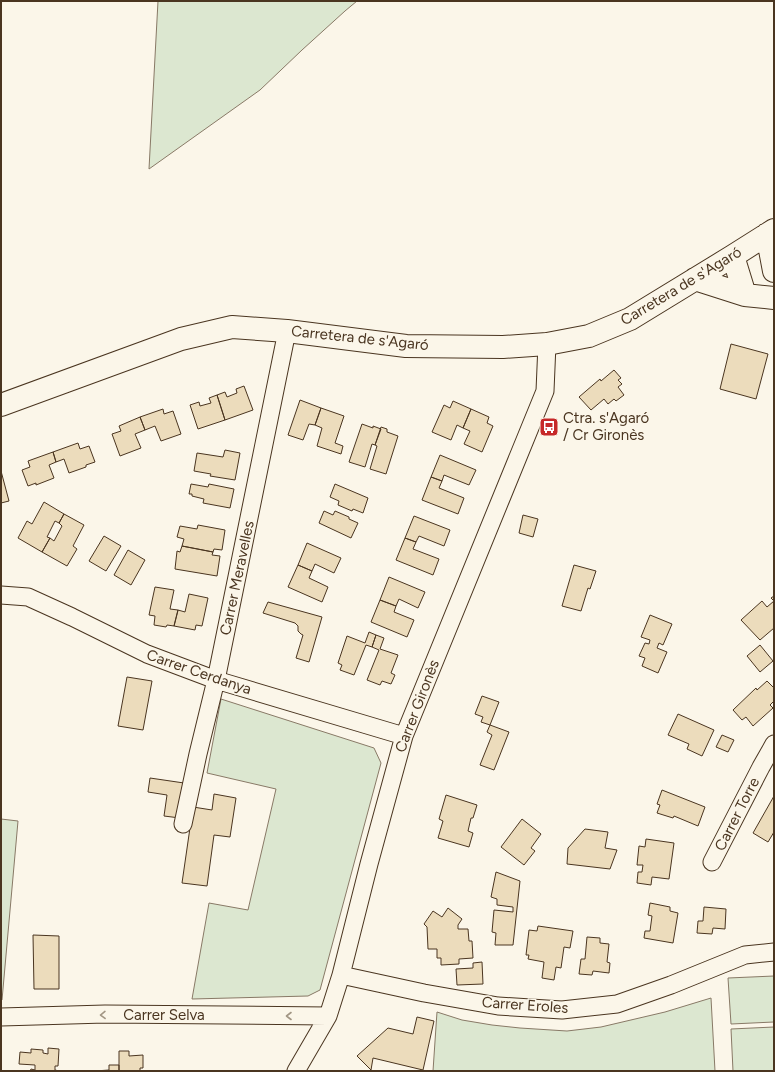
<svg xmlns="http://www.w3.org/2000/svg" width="775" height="1072" font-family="Figtree,sans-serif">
	<rect width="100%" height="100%" fill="#fbf6e9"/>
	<path fill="#dce7d0" stroke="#887966" d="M158 1H357L345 11 302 50 260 90 149 169Z
		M221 699 374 748 381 763 320 990 308 996 192 999 209 903 248 910 276 789 207 773Z
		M1 819 18 821 2 1000H1Z
		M774 976V1022L731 1024 728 978Z
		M711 998 715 1071H433L437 1012 462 1020 492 1025 520 1028 567 1031 601 1027 665 1012Z
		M774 1027V1071H733L731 1029Z"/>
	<path fill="#ecdcbc" stroke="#4a3520" d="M731 344 768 354 756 399 720 389Z
		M614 370 621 378 618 380 622 384 618 387 624 395 616 401 614 399 608 404 604 399 591 410 579 397 600 379 601 381Z
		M244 386 253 410 225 420 217 395 225 392 227 397 237 393 236 389Z
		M217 395 225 420 198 429 190 405 199 402 200 406 211 403 209 398Z
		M300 400 321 408 315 425 309 424 303 440 288 435Z
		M453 401 471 409 463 428 457 425 451 440 432 432 444 405 450 408Z
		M321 408 344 416 335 443 343 446 341 454 317 446 322 428 315 425Z
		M163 409 164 414 173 411 181 434 161 441 155 426 145 430 140 417Z
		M471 409 489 417 487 423 493 426 482 452 464 444 470 431 463 428Z
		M140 417 145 430 135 434 141 448 120 456 112 434 121 431 119 426Z
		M362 424 373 428V426L381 429 375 445 372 444 365 467 349 462Z
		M381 427 387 429V432L398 436 386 474 370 469 377 446 375 445Z
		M78 443 80 449 89 446 95 462 86 465V467L69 473 64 459 56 462 53 452Z
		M225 450 240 453 235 480 210 476 211 474 194 471 197 453 223 457Z
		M53 452 56 462 49 465 54 478 36 485V483L28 486 22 470 30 467 28 461Z
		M440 455 476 470 469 485 444 475 442 481 431 477Z
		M1 471 9 501 1 503Z
		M431 477 442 481 439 488 464 498 458 514 422 500Z
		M191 484 208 487 209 484 234 489 230 508 203 503 204 499 192 496V494H189Z
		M335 484 368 498 363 513 353 509 352 511 338 505 339 501 330 497Z
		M44 502 64 514 59 523 55 521 47 537 50 538 42 552 18 538 27 521 32 524Z
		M324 511 333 515 335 511 349 517V519L358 523 351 538 319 523Z
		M64 514 84 525 73 546 77 549 67 566 42 552 50 538 54 541 62 526 59 523Z
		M523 515 538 519 533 537 519 533Z
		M414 516 450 530 444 546 419 536 416 542 405 538Z
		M198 525 225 530 222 550 214 549 213 552 182 546 184 539 177 537 180 526 197 529Z
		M104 536 121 546 106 571 89 561Z
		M405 538 416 542 413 549 439 559 433 575 396 560Z
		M307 543 341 558 334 573 315 564 312 571 298 565Z
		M182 546 213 552 212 555 220 556 217 576 175 569 177 551 180 552Z
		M128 550 145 560 131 585 114 575Z
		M298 565 312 571 309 578 328 587 322 602 288 587Z
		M574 565 596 571 590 589 588 588 581 611 562 606Z
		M389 577 425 592 418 608 399 599 396 606 380 600Z
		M155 587 174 590 170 609 178 610 174 626 167 625 166 627 154 625 155 616 149 615Z
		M189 594 208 598 202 626 196 625 195 630 174 626 178 610 185 612Z
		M774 596V628L760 640 741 620 762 601 767 607 774 601 771 598Z
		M380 600 396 606 394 612 414 620 407 637 371 622Z
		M268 602 322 617 309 662 296 658 303 635 301 634 298 631V626L295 623 263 613Z
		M650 615 672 624 663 645 659 643 657 648 667 652 658 673 642 666 645 658 639 656 645 643 649 644 650 640 641 637Z
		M369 632 376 635 372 647 366 645 354 675 340 670 342 665 338 663 347 636 365 643Z
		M376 635 384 638 380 649 398 655 391 673 395 675 391 684 382 681 380 685 367 680 379 650 372 647Z
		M760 645 773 661 760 672 747 656Z
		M127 677 152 681 143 730 118 726Z
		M767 681 774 688V701L770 705 773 708 753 726 746 717 742 720 733 710 756 688 757 690Z
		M482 696 499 702 490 725 481 722 483 717 475 714Z
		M678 714 714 730 702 756 687 749 689 744 668 735Z
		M490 725 509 732 494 770 480 765 492 735 487 732Z
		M722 735 734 740 728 752 716 747Z
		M150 778 184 783 180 818 164 816 167 795 148 792Z
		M662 790 705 807 698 826 674 816 673 818 657 813 660 805 657 804Z
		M214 794 236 798 230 837 214 835 207 886 182 883 193 807 212 810Z
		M446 795 477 805 473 818H471L468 831 473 833 469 847 438 838 443 821 439 819Z
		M774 796V832L768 842 753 833Z
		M522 819 541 834 531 848 535 851 524 865 501 847Z
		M585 829 608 832 605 848 617 850 610 869 567 864 568 848Z
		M646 839 674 843 669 879 652 877 651 885 637 883 638 872H642L643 865H637L639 846 645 847Z
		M496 872 520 881 513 945H495L496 933 492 932 494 910 513 912V907L497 905V899L491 897Z
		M650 903 670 907V911L678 913 673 943 644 938 645 931H650L652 916 648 915Z
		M704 907 726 909 725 929 713 928 712 934 697 933 698 921H703Z
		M448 908 462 919 458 925V929H468L469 941H472L473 958 459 959V964L441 965V958H437V949H428L427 927 424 924 433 911 442 917Z
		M538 926 573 931 570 948 564 947 561 968 556 967 554 980 542 978 544 962 528 959 529 955H526L529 930 537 931Z
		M33 935 59 936V989H34Z
		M587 937 600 938V943L609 944 607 962 610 963 609 973 593 971 592 975 579 974 581 959H585Z
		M482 962 483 984 457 985 456 969 473 968V963Z
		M417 1017 434 1021 423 1070 373 1058 371 1070 357 1056 388 1028 413 1034Z
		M48 1048 59 1049 58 1066H55V1070L59 1071H30L31 1069 35 1070V1065L19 1064 20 1052 31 1053V1049L43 1050V1053L48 1054Z
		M119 1051H129V1056L143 1055V1068H140V1071H119Z
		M109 1065H119V1071H95L109 1070Z"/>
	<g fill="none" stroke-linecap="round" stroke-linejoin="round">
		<defs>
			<path id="street" d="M1 595 28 597 72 617 147 654 216 680 404 736
				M183 824 198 754 216 680 287 331
				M712 862 761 767 774 744
				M341 975 424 993 498 1006 562 1010 617 1004 671 985 745 955 774 952
				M1 1017 105 1014 328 1016
				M296 1071 328 1016 341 975 369 864 404 736 545 391 547 344"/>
			<path id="secondary" d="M767 234 774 271
				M733 256 745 295
				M695 279 745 295 774 298
				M1 405 181 339 232 327 287 331 406 346 503 347 547 344 589 336 630 319 733 256 774 230"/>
		</defs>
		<use href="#street" stroke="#4a3520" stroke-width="19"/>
		<use href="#secondary" stroke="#4a3520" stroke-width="24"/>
		<use href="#street" stroke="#fbf6e9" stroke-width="17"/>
		<use href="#secondary" stroke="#fbf6e9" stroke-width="22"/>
	</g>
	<defs><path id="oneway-chevron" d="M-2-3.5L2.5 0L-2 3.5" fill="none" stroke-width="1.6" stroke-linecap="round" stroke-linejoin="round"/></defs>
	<g stroke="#a29684">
		<use href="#oneway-chevron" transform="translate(103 1015) rotate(179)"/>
		<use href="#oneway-chevron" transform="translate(289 1016) rotate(-180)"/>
	</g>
	<defs>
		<symbol id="bus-square" viewBox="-11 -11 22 22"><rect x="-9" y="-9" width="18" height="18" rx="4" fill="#c62828" stroke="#fbf6e9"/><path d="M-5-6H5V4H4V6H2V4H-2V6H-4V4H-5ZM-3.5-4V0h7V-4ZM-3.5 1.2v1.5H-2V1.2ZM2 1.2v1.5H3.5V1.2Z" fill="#fff"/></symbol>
	</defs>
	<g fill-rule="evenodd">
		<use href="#bus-square" x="538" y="416" width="22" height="22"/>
	</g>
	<g text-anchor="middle" stroke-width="3" stroke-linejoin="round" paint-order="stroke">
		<g font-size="15" fill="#4a3520" stroke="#fbf6e9">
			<text transform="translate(681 286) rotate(-31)" y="5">Carretera de s'Agaró</text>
			<text transform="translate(360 338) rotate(6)" y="5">Carretera de s'Agaró</text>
			<text transform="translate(237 578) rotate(-78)" y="5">Carrer Meravelles</text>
			<text transform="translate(199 672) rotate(19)" y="5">Carrer Cerdanya</text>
			<text transform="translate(417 706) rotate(-69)" y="5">Carrer Gironès</text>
			<text transform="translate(737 814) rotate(-63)" y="5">Carrer Torre</text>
			<text transform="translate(525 1005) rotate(4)" y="5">Carrer Eroles</text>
			<text x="164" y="1020">Carrer Selva</text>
		</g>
		<g font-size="15" fill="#4a3520" stroke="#fbf6e9" text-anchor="start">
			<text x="563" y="423">Ctra. s'Agaró<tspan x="563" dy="17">/ Cr Gironès</tspan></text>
		</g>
	</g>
	<rect width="775" height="1072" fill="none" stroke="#4a3520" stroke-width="4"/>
</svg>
